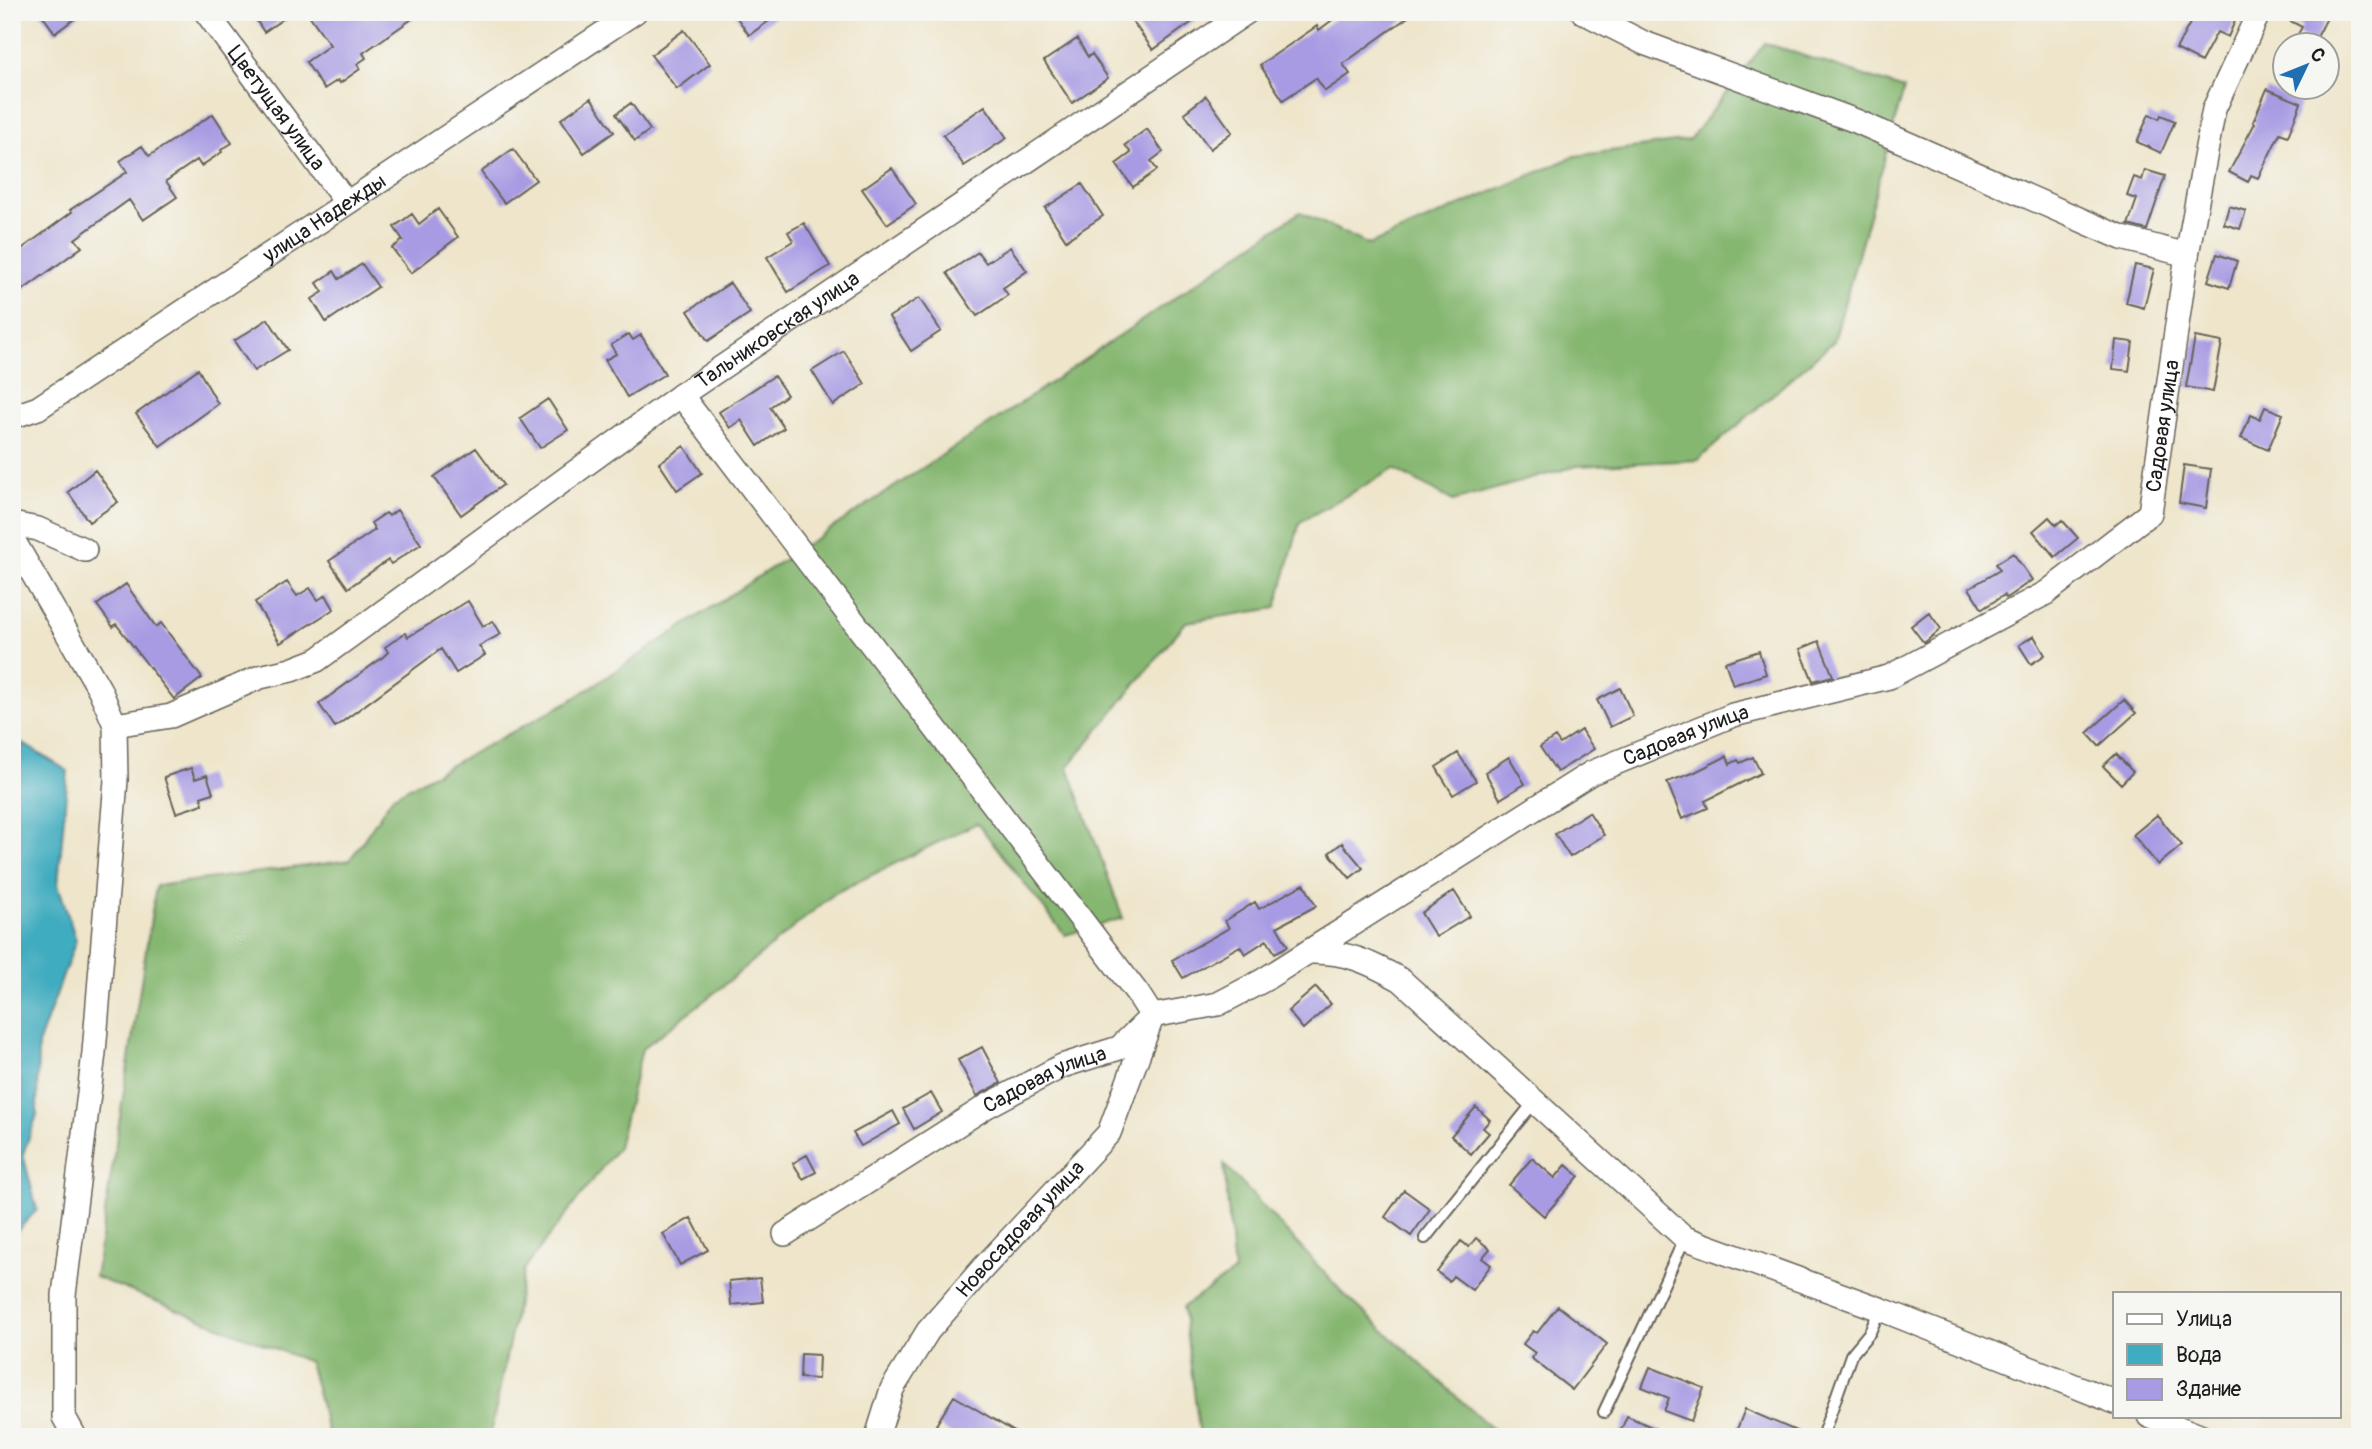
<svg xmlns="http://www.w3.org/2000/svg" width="2372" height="1449" font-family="Pangolin,sans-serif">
	<rect width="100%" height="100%" fill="#f6f6f2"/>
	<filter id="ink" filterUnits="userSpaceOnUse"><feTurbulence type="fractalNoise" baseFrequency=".0143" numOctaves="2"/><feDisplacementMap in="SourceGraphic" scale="14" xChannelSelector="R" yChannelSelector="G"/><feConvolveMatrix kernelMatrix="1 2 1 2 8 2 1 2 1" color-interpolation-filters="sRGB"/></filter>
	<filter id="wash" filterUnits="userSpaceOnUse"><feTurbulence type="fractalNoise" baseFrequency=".00686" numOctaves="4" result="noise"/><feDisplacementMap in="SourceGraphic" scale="28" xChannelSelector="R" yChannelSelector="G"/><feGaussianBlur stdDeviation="1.57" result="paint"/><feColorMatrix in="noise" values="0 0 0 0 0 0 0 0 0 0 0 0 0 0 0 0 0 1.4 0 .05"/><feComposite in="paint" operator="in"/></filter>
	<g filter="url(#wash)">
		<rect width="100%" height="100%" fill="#eee5ca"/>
		<path fill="#86b771" stroke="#516a46" stroke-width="2" d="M1765 43 1904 89 1834 341 1698 460 1577 466 1453 501 1394 469 1300 522 1276 608 1186 622 1068 767 1123 918 1065 935 977 823 835 893 718 990 642 1049 618 1147 524 1269 490 1437H329L309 1362 95 1277 156 886 350 860 393 796 570 701 1018 405 1300 212 1369 245 1575 156 1689 140Z
			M1224 1164 1343 1293 1501 1437H1200L1183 1307 1234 1272Z"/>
		<path fill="#40acbf" stroke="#2e646e" stroke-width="2" d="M12 737 68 771 58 884 76 940 38 1045 37 1115 23 1154 37 1210 12 1236Z"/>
		<g id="blocks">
			<path fill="#a89be3" d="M40 12H84L55 33Z
				M251 12H293L264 32Z
				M307 12H422L363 53 366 58 357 64 360 69 340 83 338 80 324 89 306 62 330 45Z
				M733 12H782L749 35Z
				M1126 12H1206L1153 50Z
				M1343 12H1415L1343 64 1350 74 1325 91 1316 78 1283 100 1260 65 1317 26 1319 30Z
				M2196 12H2239L2228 37 2217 32 2201 62 2176 49Z
				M2273 12H2330L2314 43 2298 34 2302 27Z
				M684 30 710 64 677 89 651 55Z
				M1077 39 1088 57 1092 54 1108 78 1072 103 1044 61Z
				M2267 89 2301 103 2288 136 2280 133 2258 178 2251 175 2248 182 2229 172 2255 123 2253 122Z
				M1206 96 1232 132 1210 149 1184 113Z
				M591 98 614 132 584 153 561 119Z
				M631 103 650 130 635 141 616 114Z
				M985 106 1007 138 964 166 943 135Z
				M213 114 232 143 221 150 222 152 201 166 197 160 166 181 177 197 143 220 129 200 75 239 82 247 12 298V256L72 212 70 210 127 172 120 161 142 146 149 156Z
				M2149 114 2159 119 2161 115 2175 121 2161 153 2137 142Z
				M1147 129 1163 152 1151 161 1157 170 1133 187 1116 164 1131 153 1125 145Z
				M513 149 536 180 504 203 481 172Z
				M892 168 916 204 887 224 862 189Z
				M2145 170 2165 176 2147 230 2128 225 2137 199 2127 196 2134 177 2142 180Z
				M1082 184 1103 216 1066 240 1045 208Z
				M2229 206 2246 211 2240 229 2224 224Z
				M438 209 458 237 411 273 392 248 403 240 394 227 412 214 419 224Z
				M804 223 830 266 788 292 767 257 793 241 788 232Z
				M1010 247 1027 271 1003 288 1008 295 977 316 947 273 978 252 986 263Z
				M2217 254 2237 261 2229 288 2208 281Z
				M362 264 378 287 326 322 312 299 323 292 317 283 334 271 339 279Z
				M2135 265 2154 269 2144 308 2126 303Z
				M730 283 750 313 708 341 688 311Z
				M919 298 941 331 911 351 889 317Z
				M268 319 288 350 254 371 234 341Z
				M629 334 633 340 641 335 665 374 627 397 605 360 616 354 611 345Z
				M2195 337 2222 342 2213 392 2186 387Z
				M2116 340 2133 342 2129 371 2113 369Z
				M844 351 865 384 833 405 812 371Z
				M198 369 218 404 160 446 136 414Z
				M774 376 787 395 770 407 784 428 758 446 741 420 730 428 719 412Z
				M548 399 568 430 540 448 520 418Z
				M2265 407 2283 414 2268 450 2241 438 2251 415 2260 419Z
				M684 446 702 473 677 490 659 463Z
				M476 448 503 485 461 515 434 477Z
				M2184 465 2211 469 2206 508 2179 503Z
				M95 470 118 502 89 522 68 492Z
				M397 510 421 544 391 564 388 560 348 588 329 561 375 530 371 523 386 513 389 516Z
				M2049 517 2056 525 2062 520 2078 538 2055 557 2033 531Z
				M2013 553 2032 580 2006 598 2004 595 1982 609 1969 588 2000 570 1996 564Z
				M287 582 297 596 310 588 318 600 326 595 334 609 280 643 255 602Z
				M126 584 156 627 161 623 202 678 174 699 116 624 113 627 97 605Z
				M468 601 483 626 493 621 501 634 479 646 485 655 456 673 441 649 335 727 319 704 383 657 388 652 385 647 405 633 408 637Z
				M1929 612 1941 629 1924 643 1911 626Z
				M2034 636 2045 655 2031 664 2019 645Z
				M1819 641 1833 676 1813 681 1800 649Z
				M1759 651 1766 674 1733 685 1725 662Z
				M1620 688 1633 716 1610 727 1597 700Z
				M2124 700 2136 713 2099 746 2087 733Z
				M1581 730 1594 749 1557 772 1540 747 1555 737 1560 744Z
				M1458 753 1476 781 1453 795 1436 767Z
				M2116 754 2133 772 2121 784 2103 766Z
				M1727 756 1730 764 1738 760 1740 763 1753 757 1761 773 1705 801 1708 808 1682 819 1667 782 1693 773Z
				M1509 757 1525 784 1500 799 1485 772Z
				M191 768 195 779 207 775 213 793 201 797 203 804 176 813 164 777Z
				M1589 812 1604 835 1570 857 1555 834Z
				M2157 815 2182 845 2158 865 2133 835Z
				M1342 843 1363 868 1350 878 1329 853Z
				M1304 884 1316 906 1277 927 1288 946 1275 953 1267 940 1245 954 1240 946 1183 978 1172 960 1229 928 1225 921 1255 902 1259 909Z
				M1454 891 1470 916 1436 937 1421 913Z
				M1316 987 1331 1004 1303 1029 1288 1011Z
				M982 1047 1001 1083 977 1096 958 1060Z
				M931 1093 942 1112 914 1129 903 1109Z
				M1476 1107 1490 1120 1483 1128 1489 1133 1471 1154 1451 1136Z
				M893 1111 900 1124 861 1146 853 1133Z
				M807 1155 816 1172 803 1179 793 1163Z
				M1532 1158 1555 1178 1566 1165 1579 1176 1544 1216 1509 1185Z
				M1404 1190 1430 1209 1411 1236 1385 1217Z
				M691 1218 708 1250 680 1265 663 1234Z
				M1476 1238 1490 1249 1482 1258 1491 1265 1472 1290 1453 1276 1449 1281 1437 1272 1461 1241 1469 1247Z
				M760 1278 763 1302 731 1305 729 1281Z
				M1558 1306 1607 1344 1572 1390 1531 1358 1535 1353 1523 1344 1533 1331 1537 1333Z
				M801 1354 819 1355 818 1379 800 1378Z
				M1650 1367 1704 1388 1691 1421 1664 1411 1669 1398 1642 1387Z
				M954 1396 1023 1437H956L936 1425Z
				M1745 1409 1810 1437H1734Z
				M1627 1416 1674 1437H1618Z"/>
		</g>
	</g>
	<g filter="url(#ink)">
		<use href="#blocks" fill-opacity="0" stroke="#666259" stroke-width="2"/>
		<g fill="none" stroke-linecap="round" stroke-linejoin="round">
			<defs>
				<path id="service" d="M1425 1238 1534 1102
					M1604 1412 1685 1238
					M1822 1437 1851 1355 1870 1332 1880 1309"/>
				<g id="minor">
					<path id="s1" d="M206 12 346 202"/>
					<path d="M1583 12 1644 43 1856 121 2122 238 2187 255"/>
					<path d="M681 395 1138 994 1152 1016"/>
					<path id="s2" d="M12 417 38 408 635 12"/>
					<path d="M12 524 38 529 85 550"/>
					<path d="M12 538 100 690 115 725 116 780 94 1053 64 1295V1417L75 1437"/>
					<path id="s3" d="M115 725 171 716 260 677 291 670 317 660 681 395 1247 12"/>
					<path d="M1309 952C1346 951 1369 962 1401 980L1685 1238 1880 1309 2115 1402"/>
					<path id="s4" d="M785 1234 987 1106 1062 1066 1119 1048 1152 1016 1218 1004 1262 981 1591 773 1733 715 1889 677 2046 593 2150 513 2187 255 2214 109 2259 12"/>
					<path d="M2149 1416 2202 1437"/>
					<path id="s5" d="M877 1437 892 1389 928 1331 983 1268 1109 1133 1150 1023"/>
				</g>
			</defs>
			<use href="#service" stroke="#666259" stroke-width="14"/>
			<use href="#minor" stroke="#666259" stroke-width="26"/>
			<use href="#service" stroke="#fff" stroke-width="10"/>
			<use href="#minor" stroke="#fff" stroke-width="23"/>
		</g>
	</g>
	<g text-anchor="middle" stroke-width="5" stroke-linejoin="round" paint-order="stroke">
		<g font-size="21" fill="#1c1c1c" stroke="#f6f6f2">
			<text dy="7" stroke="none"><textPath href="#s1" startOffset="119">Цветущая улица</textPath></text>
			<text dy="7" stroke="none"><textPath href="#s2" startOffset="371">улица Надежды</textPath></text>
			<text dy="7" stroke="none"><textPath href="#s3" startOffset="780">Тальниковская улица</textPath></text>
			<text dy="7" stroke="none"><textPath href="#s4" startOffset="1647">Садовая улица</textPath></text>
			<text dy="7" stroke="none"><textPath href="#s4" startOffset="1038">Садовая улица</textPath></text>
			<text dy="7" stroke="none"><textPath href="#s4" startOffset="303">Садовая улица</textPath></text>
			<text dy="7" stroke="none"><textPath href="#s5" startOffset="256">Новосадовая улица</textPath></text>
		</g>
	</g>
	<rect width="2372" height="1449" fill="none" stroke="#f6f6f2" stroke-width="42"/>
	<rect x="2113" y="1292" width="228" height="126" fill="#f6f6f2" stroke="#9f9f9c" stroke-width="2"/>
	<rect x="2127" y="1314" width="35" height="10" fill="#ffffff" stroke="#9f9f9c" stroke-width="2"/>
	<text x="2176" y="1326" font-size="21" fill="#1c1c1c">Улица</text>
	<rect x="2127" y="1344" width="35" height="21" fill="#40acbf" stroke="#9f9f9c" stroke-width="2"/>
	<text x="2176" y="1362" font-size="21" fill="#1c1c1c">Вода</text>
	<rect x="2127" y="1379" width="35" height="21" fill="#a89be3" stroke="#9f9f9c" stroke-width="2"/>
	<text x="2176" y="1396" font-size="21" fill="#1c1c1c">Здание</text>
	<g transform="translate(2306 66) rotate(47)"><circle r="33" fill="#f6f6f2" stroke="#9f9f9c" stroke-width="2"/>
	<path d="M0-5L12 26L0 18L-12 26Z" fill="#1f6fb2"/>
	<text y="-10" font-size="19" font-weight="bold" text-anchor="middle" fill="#1c1c1c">С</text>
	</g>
</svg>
